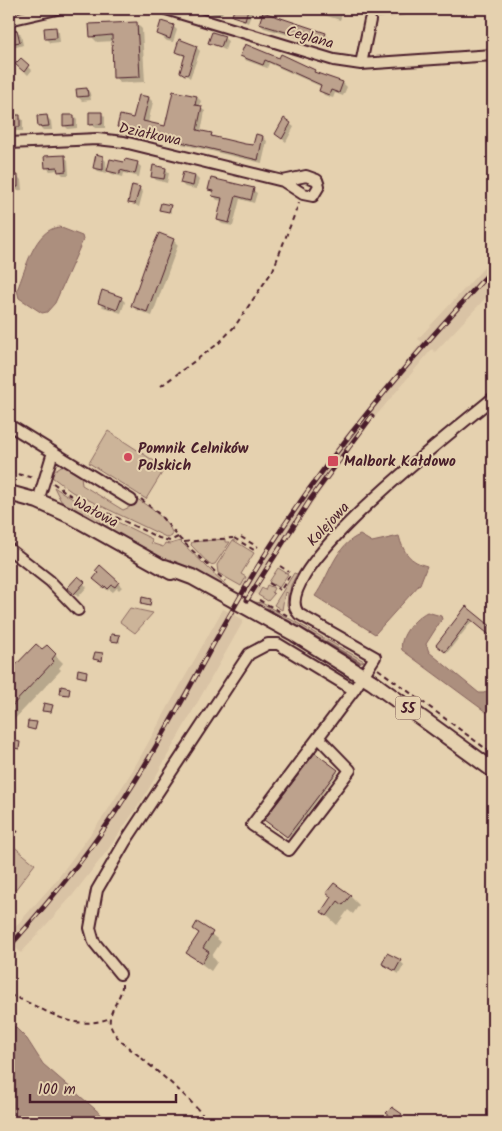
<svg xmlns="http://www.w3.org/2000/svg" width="502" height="1131" font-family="Kalam,sans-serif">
	<rect width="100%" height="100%" fill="#e5d1af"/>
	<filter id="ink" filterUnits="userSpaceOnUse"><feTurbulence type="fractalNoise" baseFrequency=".02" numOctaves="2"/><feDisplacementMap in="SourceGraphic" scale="10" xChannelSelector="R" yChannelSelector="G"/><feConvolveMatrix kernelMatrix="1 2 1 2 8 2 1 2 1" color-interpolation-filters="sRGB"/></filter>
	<g filter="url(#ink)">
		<path fill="#d9c3a5" d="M493 258V290L435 352 432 349 364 430 296 526 258 586 262 588 258 595 241 586 337 446 422 342 418 339Z
			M223 609 244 620 143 799 107 851 72 896 21 953 9 941V934L55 882 106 813 134 768Z"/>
		<path fill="#ccb499" stroke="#8b6a62" d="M348 9H465L379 17Z
			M108 431 165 468 146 499 89 463Z
			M63 465 81 476 82 485 123 510 130 507 137 499C147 505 174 524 172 536L168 538 72 492 52 477 55 470Z
			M54 487 79 503 152 539 151 543 163 547 165 543 170 544 180 541 230 589 228 593 71 508 61 501Z
			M225 539V542H230L215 564 210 565 191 545 192 542Z
			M233 540 254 553 241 574 246 577 241 586 218 573 217 565Z
			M278 568 288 574 279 588 269 582Z
			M294 573 297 574 291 585 290 591 293 592 291 600 293 609 364 654 365 657 291 615 287 605 288 593 285 592 282 610 274 605Z
			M267 585 274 588 272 592 274 594 268 601 258 595 262 588 265 590Z
			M254 602 262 603 364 661 356 664 258 606Z
			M130 608 153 613 135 633 120 622Z
			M12 845 35 864 15 890 9 885V848Z"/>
		<path fill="#ac8f7e" stroke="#85625d" d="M59 227 82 236 83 240 55 303 47 312 42 313 19 298 17 290C26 269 34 230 59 227Z
			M360 535 372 542 399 536C403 552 410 562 427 566L420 584 375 634 315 596C329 577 335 545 360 535Z
			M427 612 441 616 442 619 426 644 429 652 479 693H484L493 687 492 711 486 712 402 650C398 637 415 618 427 612Z
			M9 1021 27 1039 43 1064 110 1122H9Z"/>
		<path fill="#0003" d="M206 9H224L221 16 210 13Z
			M235 9H246L252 13 248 23 233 16Z
			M311 9 338 10 342 14 340 20 314 12Z
			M136 23 142 29 145 82 120 83 115 77 114 41 97 42 91 36Z
			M260 24 325 34 329 38 326 46 264 28Z
			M173 26 177 30 173 42 167 41 159 34Z
			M55 28 59 32 60 42 50 43 46 39Z
			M17 31 21 35 23 45 13 48 10 44 9 33Z
			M224 38 228 41 225 50 210 43Z
			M245 46 343 83 347 87 343 96 335 93 333 98 324 95 321 91 322 87 269 63 267 68 245 60 241 56Z
			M196 47 200 51 190 78 181 71 186 57 176 52Z
			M21 60 32 70 28 75 21 68Z
			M87 89 90 93 91 100 82 101 78 97Z
			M197 97 201 101 199 107 205 111 201 132 211 134 216 139 254 146 257 136 263 137 267 141 262 163 122 130 118 126 134 119 149 98 153 102 148 123 166 127Z
			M101 113 105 117V128H95L91 124Z
			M19 116 23 120V131H11L9 129V117Z
			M73 116 77 120V128L68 129 64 125Z
			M47 117 51 121 52 130H43L39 126Z
			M290 124 294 127 286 142 276 134Z
			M64 156 68 160 69 175H63L58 170 50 171 46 167Z
			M102 157 106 161 107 173 98 171 94 167Z
			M137 163 141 167 139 177 124 173 123 177 112 174 108 171 125 164Z
			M166 169 169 173 167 183 156 180 152 176Z
			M17 176 21 180 22 190 9 191V177Z
			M195 176 199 180 196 189 185 187 181 183Z
			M139 188 143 192 139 207 130 202Z
			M210 190H253L257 193 254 203 240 199 233 226 222 224 218 220 223 201 217 200Z
			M170 206 171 213 161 209Z
			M173 240 178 245 152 316 137 310 132 305Z
			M121 298 125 302 121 313 103 307 99 303Z
			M100 567 122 587 119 590 117 588 113 592 109 589 108 591 95 579 99 574Z
			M78 578 87 587 78 597 69 588Z
			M150 600 151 607 142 604Z
			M467 608 493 629V636L473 620 447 653 438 645Z
			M119 636 120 643 111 640Z
			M36 646 42 651 55 655 63 663 59 668 61 670 9 725V674Z
			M86 672 87 679 78 676Z
			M52 706V713L44 710Z
			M337 771 338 772 289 838 267 822Z
			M350 896 359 905 353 914 348 910 337 925 322 911 332 898Z
			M198 924 221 942 212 956 217 962 211 971 187 953 199 934 195 929Z
			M400 961 404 965 399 974 383 964Z"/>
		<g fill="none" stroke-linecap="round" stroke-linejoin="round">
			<path stroke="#85625d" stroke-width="3" d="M267 609 359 662"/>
		</g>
		<path fill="#bda28d" stroke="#4a1f2b" d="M234 9H248L245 20 232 16Z
			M263 12 326 33 322 43 259 24Z
			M161 21 174 25 170 39 157 34Z
			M137 22 140 77 113 78 112 35 90 37 89 24Z
			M56 27 57 38 45 39 44 28Z
			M17 30 20 42 9 44V32Z
			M212 32 225 36 221 47 208 43Z
			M179 39 197 46 188 74 185 75 180 72 185 55 175 52Z
			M245 44 279 58 281 54 315 70 314 72 343 82 339 93 331 90 329 95 319 91 321 85 288 70 265 60 263 65 240 56Z
			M21 58 29 65 24 72 15 64Z
			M87 88 88 96 77 97 76 89Z
			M173 91 197 96 195 105 202 106 197 130 212 133 211 136 245 144 253 145 256 134 263 136 258 160 117 127 120 115 133 118 139 95 149 97 143 121 165 126Z
			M89 112H102V124L89 125Z
			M9 115H20V127H9Z
			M47 115 49 126 38 127 37 116Z
			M63 115H74V125L63 126Z
			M284 118 291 123 282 139 275 134Z
			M96 154 103 156V170L93 168Z
			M65 155 66 171 58 172 57 167 45 168 44 156Z
			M110 159 124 162 125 159 138 162 135 174 120 170V174L107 171Z
			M153 165 166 168 164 179 151 177Z
			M183 172 195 175 193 186 180 183Z
			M9 175H18V187H9Z
			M211 178 254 188 251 200 236 196 229 223 217 220 222 198 212 196 213 191 208 190Z
			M132 185 140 187 135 204 128 203Z
			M161 203 171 205 169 212 159 210Z
			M159 233 174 239 147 312 131 306 147 260Z
			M102 290 122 297 117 310 98 303Z
			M100 565 119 582 115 587 112 585 108 589 105 586 104 588 93 579 98 573 95 571Z
			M78 576 85 582 74 594 67 588Z
			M142 597 151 599 150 606 141 604Z
			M466 606 493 628V638L470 619 445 652 436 645Z
			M111 634 120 635 118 642 110 641Z
			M36 644 42 649 47 645 56 654 52 659 54 661 9 709V672Z
			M95 652 103 653 102 661 93 659Z
			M78 669 87 671 86 678 77 676Z
			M61 686 70 688 69 695 60 694Z
			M44 703 53 705 51 712 42 711Z
			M28 721 37 722 35 730 27 728Z
			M12 740 20 742 19 749 10 747Z
			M315 753 338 770 287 837 264 820Z
			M334 883 351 895 343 905 338 901 327 916 321 912 331 897 326 893Z
			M197 922 213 932 203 948 209 952 202 963 186 953 199 933 193 929Z
			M387 953 401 960 395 971 382 964Z
			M392 1107 402 1114 396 1121 386 1113Z"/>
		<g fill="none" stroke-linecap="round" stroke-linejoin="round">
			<defs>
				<path id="minor" d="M166 9 334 60 361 64 493 55
					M9 20 57 9
					M361 64 370 20
					M9 143 97 139 124 142 283 181 303 194 313 196 319 186 317 180 306 176 283 181
					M9 425 131 500
					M38 501 53 452
					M9 549 50 581 78 610
					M319 738 350 770 289 850 252 825 354 690 375 657 299 614C263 575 463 424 493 398
					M120 974 94 942 90 928 97 890 125 842 249 654 268 644H278L354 690"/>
				<path id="major" d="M9 493 38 501 69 515 171 572
					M165 567 192 577 295 634 372 682 493 770"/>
			</defs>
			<use href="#minor" stroke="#4a1f2b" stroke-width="14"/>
			<use href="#major" stroke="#4a1f2b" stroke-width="18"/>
			<path stroke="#4a1f2b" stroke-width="2" stroke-dasharray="5 4" stroke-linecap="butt" d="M161 386 219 343 235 326 273 270 299 203
				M9 472 34 478
				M53 483 70 495 159 538 170 541 178 537
				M141 499 159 514 180 539 225 581
				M241 537 258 547
				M234 538 254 550
				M184 542 233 538
				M280 566 289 572
				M269 583 280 590
				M282 588 290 575
				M259 600 290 617
				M378 669 493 754
				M9 826 14 831
				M9 838 18 831
				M122 984C123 998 105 1013 111 1027 115 1038 129 1048 138 1055 162 1076 189 1096 208 1122
				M9 995C44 1006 70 1034 110 1018"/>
			<use href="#minor" stroke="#e5d1af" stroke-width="10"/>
			<use href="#major" stroke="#e5d1af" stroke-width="14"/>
			<defs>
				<path id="rail" d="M247 600 310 500 372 416
					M9 947C52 899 93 849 127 794 178 715 218 630 268 550 333 448 411 358 493 269"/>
			</defs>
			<use href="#rail" stroke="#4a1f2b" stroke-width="5"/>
			<use href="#rail" stroke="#e5d1af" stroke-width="3" stroke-dasharray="9" stroke-linecap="butt"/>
		</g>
	</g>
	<g fill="#d1495b" stroke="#e5d1af" stroke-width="2">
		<circle cx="128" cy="457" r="5"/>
		<rect x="327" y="455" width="12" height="12" rx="2.5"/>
	</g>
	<g text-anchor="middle" stroke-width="4" stroke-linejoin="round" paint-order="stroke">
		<rect fill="#e5d1af" stroke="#785453" stroke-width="1" x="395.5" y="696.5" width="25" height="23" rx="4"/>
		<g font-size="14" font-weight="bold" fill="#4a1f2b">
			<text x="408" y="713">55</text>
		</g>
		<g font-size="15" fill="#4a1f2b" stroke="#e5d1af">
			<text transform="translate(310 37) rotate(16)" y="5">Ceglana</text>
			<text transform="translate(150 134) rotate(12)" y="5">Działkowa</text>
			<text transform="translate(96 512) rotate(28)" y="5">Wałowa</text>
			<text transform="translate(328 524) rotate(-47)" y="5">Kolejowa</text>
		</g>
		<g font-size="15" font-weight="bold" fill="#4a1f2b" stroke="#e5d1af" text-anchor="start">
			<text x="138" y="453">Pomnik Celników<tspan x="138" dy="17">Polskich</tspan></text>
			<text x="344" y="466">Malbork Kałdowo</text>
		</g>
	</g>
	<rect width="502" height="1131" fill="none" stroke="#e5d1af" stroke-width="30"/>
	<rect x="15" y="15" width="472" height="1101" fill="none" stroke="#4a1f2b" stroke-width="2" filter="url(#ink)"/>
	<path d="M30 1094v8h146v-8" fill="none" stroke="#4a1f2b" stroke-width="2.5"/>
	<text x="38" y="1094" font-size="15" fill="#4a1f2b" stroke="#e5d1af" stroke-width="4" paint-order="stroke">100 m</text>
</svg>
